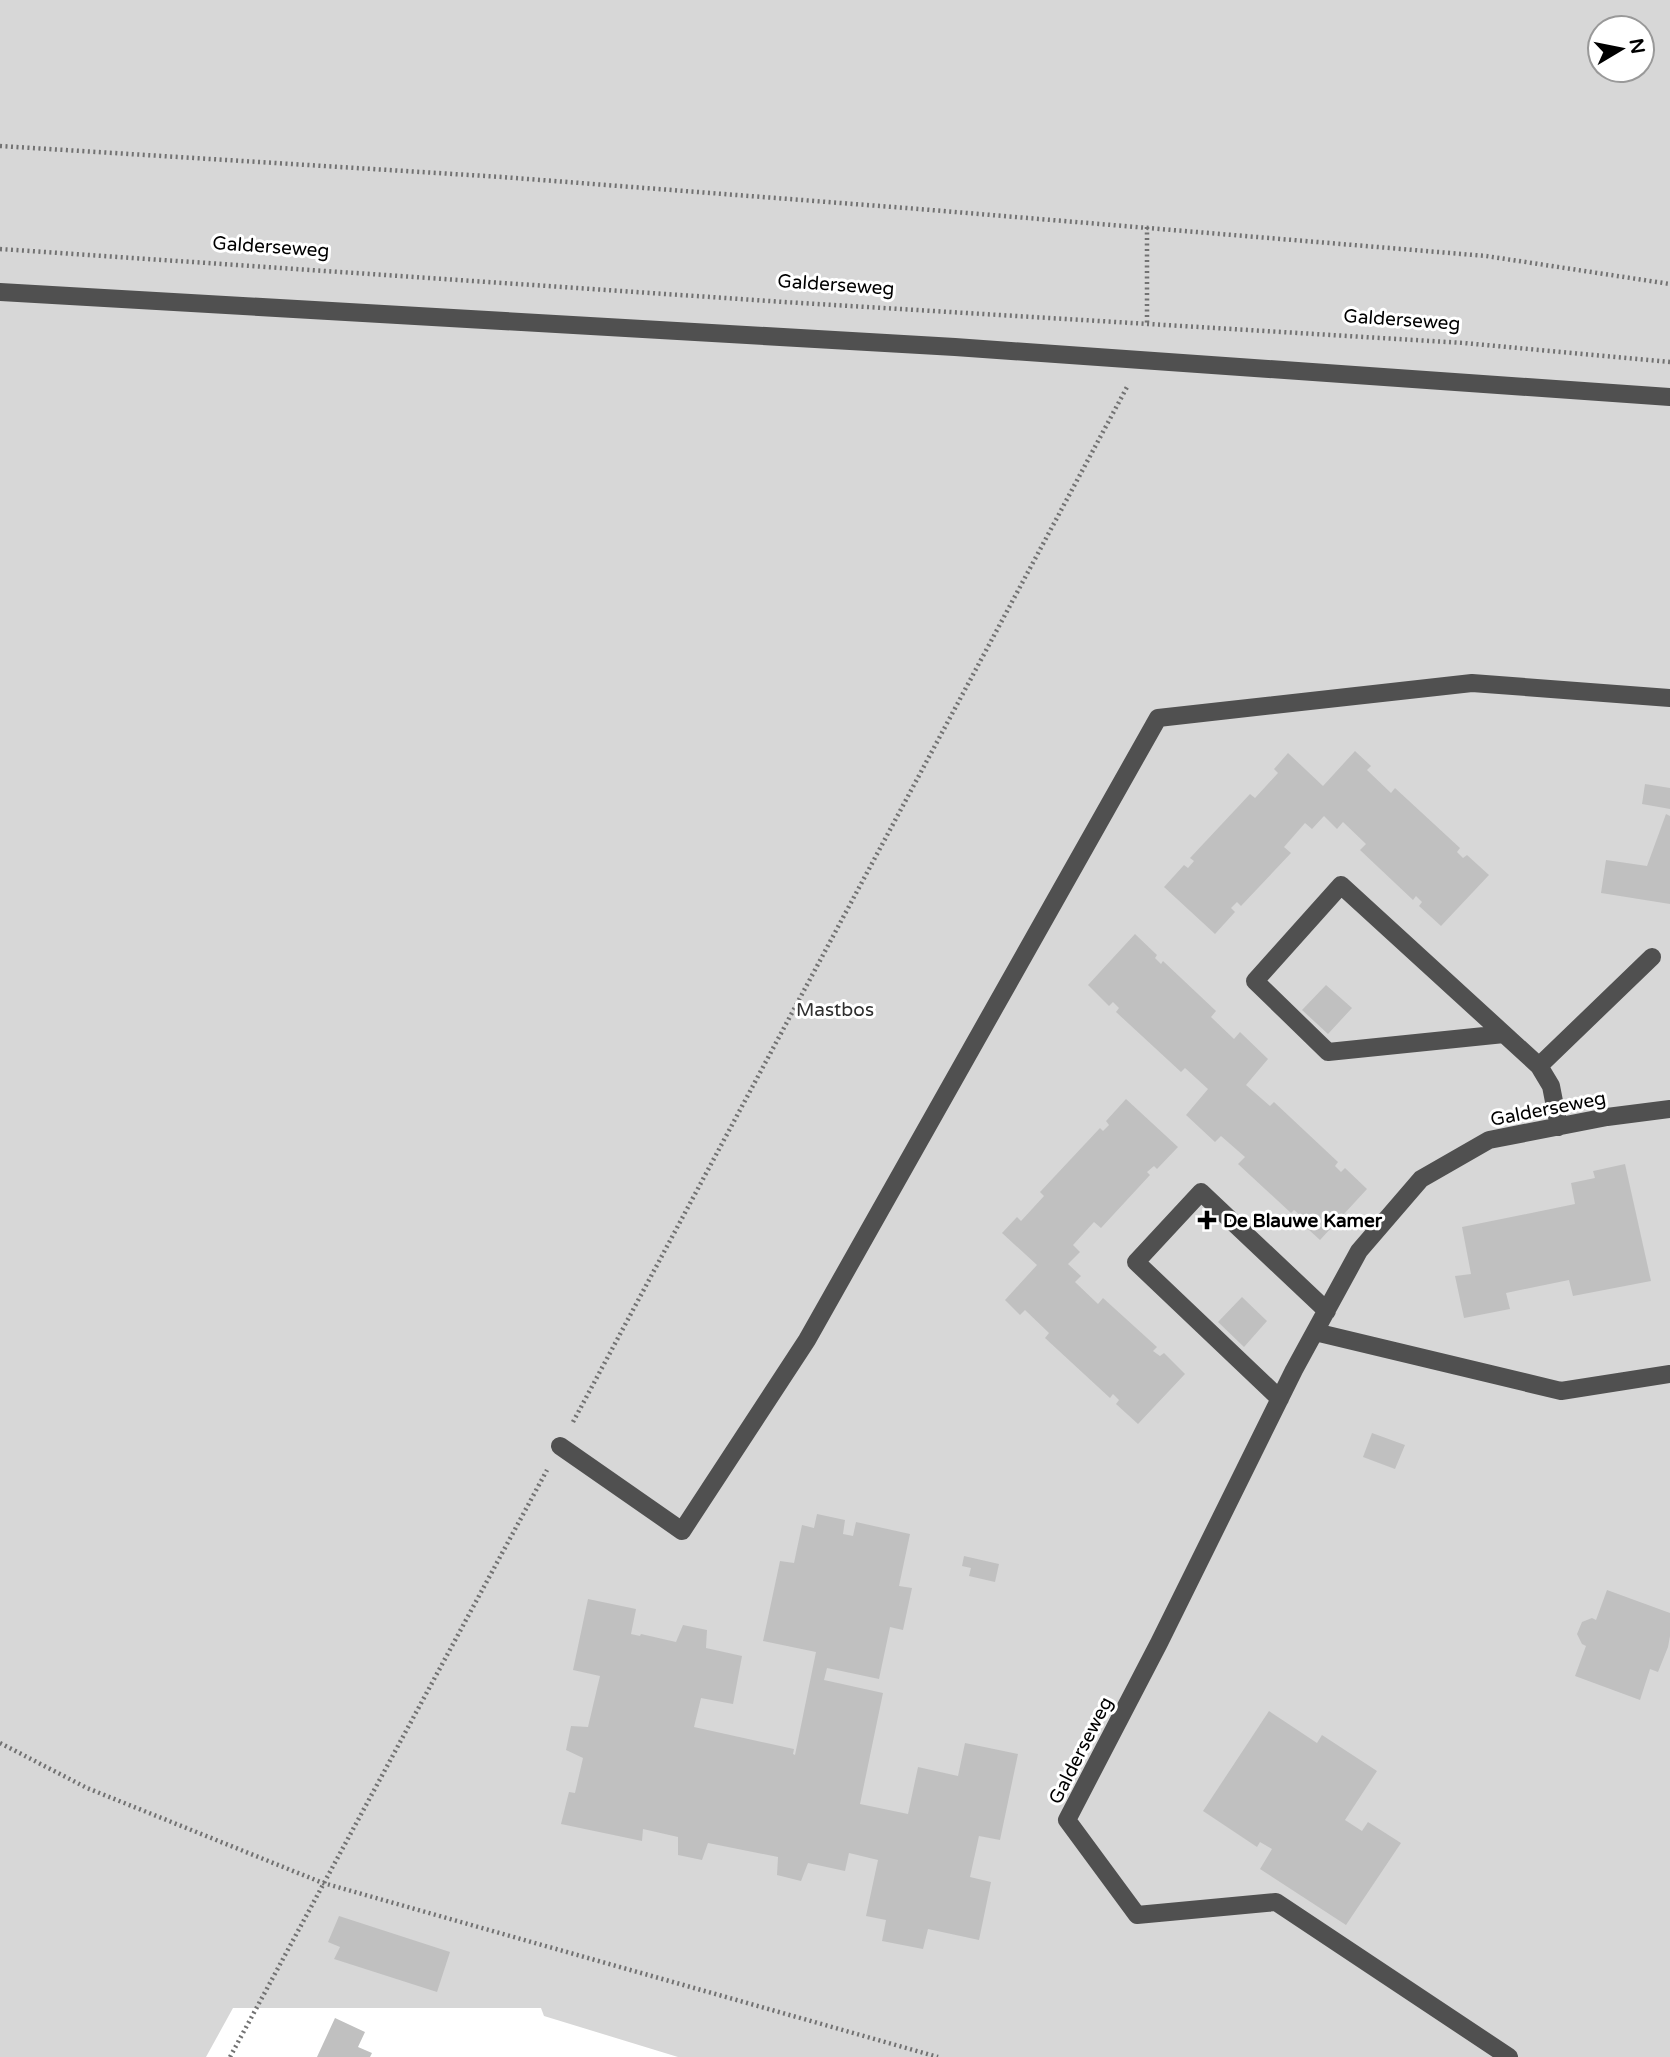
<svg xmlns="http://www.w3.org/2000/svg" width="1670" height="2057" font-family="'Varela Round',sans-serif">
	<rect width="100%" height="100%" fill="#fff"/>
	<path fill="#d7d7d7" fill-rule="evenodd" d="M0 0H1670V2057H678L544 2016 541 2008H233L206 2057H0ZM1600 28H1642V70H1600Z"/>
	<path fill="#c0c0c0" d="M1355 751 1371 766 1367 770 1391 793 1395 788 1460 848 1457 852 1463 858 1467 855 1489 875 1441 926 1419 906 1422 902 1416 896 1413 900 1360 850 1366 844 1343 822 1337 829 1324 816 1312 829 1305 823 1284 847 1291 853 1241 906 1237 902 1231 908 1235 912 1215 934 1164 887 1184 865 1188 868 1194 861 1190 858 1250 794 1255 798 1278 773 1274 769 1288 753 1323 786Z
		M1645 784 1670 788V809L1642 804Z
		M1666 814 1670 816V904L1601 893 1606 860 1647 866Z
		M1135 934 1157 955 1155 958 1161 964 1163 961 1216 1011 1211 1017 1234 1039 1240 1032 1268 1059 1246 1085 1270 1106 1274 1102 1338 1162 1335 1166 1341 1172 1345 1168 1367 1189 1320 1240 1297 1219 1301 1216 1294 1210 1291 1213 1238 1164 1245 1157 1221 1136 1215 1142 1186 1115 1208 1089 1185 1068 1181 1072 1116 1012 1119 1008 1113 1002 1109 1006 1088 985Z
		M1326 985 1352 1008 1328 1034 1302 1010Z
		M1126 1099 1178 1147 1157 1169 1154 1166 1147 1172 1150 1175 1101 1228 1094 1222 1073 1245 1080 1252 1068 1264 1081 1276 1075 1282 1098 1304 1103 1298 1157 1347 1153 1351 1160 1356 1164 1353 1185 1374 1138 1424 1116 1404 1119 1400 1113 1394 1110 1398 1045 1338 1049 1333 1025 1310 1020 1315 1005 1300 1037 1265 1002 1233 1017 1217 1021 1221 1044 1196 1040 1192 1100 1128 1103 1131 1109 1125 1106 1121Z
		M1625 1164 1651 1281 1573 1296 1569 1280 1506 1293 1510 1309 1464 1318 1455 1276 1471 1274 1462 1227 1575 1204 1571 1183 1595 1178 1593 1171Z
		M1242 1297 1267 1321 1244 1347 1218 1322Z
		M1372 1433 1405 1445 1395 1469 1363 1457Z
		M817 1514 845 1520 843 1534 853 1536 856 1522 910 1534 899 1586 912 1588 903 1630 890 1627 879 1679 827 1668 824 1680 883 1693 860 1804 908 1814 918 1767 958 1776 965 1743 1018 1754 1000 1840 979 1836 970 1877 991 1882 979 1940 928 1929 923 1949 882 1941 886 1920 866 1916 878 1860 849 1853 845 1871 808 1863 801 1881 777 1875 778 1857 708 1843 702 1860 678 1855V1837L643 1829 642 1841 561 1824 569 1792 575 1793 583 1758 566 1750 571 1726 588 1727 600 1676 573 1670 588 1599 636 1609 631 1634 640 1636 641 1634 676 1642 683 1625 707 1630 706 1648 742 1656 733 1704 701 1698 694 1727 794 1749 793 1754 795 1755 816 1652 763 1641 780 1561 794 1563 802 1525 814 1528Z
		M964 1556 999 1564 995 1582 969 1576 971 1568 962 1566Z
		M1607 1590 1670 1613V1636L1668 1647 1658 1672 1650 1669 1640 1700 1575 1676 1586 1646 1582 1644 1577 1634 1582 1622 1592 1618 1596 1620Z
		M1269 1711 1317 1743 1322 1735 1377 1771 1345 1820 1362 1831 1368 1822 1401 1843 1346 1925 1260 1869 1272 1849 1260 1842 1257 1847 1203 1811Z
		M339 1916 450 1952 437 1992 334 1959 340 1947 328 1942Z
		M335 2018 365 2032 358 2047 372 2053 370 2057H317Z"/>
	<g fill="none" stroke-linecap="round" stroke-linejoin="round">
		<path stroke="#727272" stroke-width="4.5" stroke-dasharray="2 3.5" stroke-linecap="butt" d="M0 146 502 177 919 209 1486 256 1670 284
			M1147 227V323
			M0 249 784 302 1464 343 1670 362
			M573 1422 1127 387
			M0 1743 87 1788 323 1883 938 2057
			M230 2057 547 1470"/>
		<path stroke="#505050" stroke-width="18" d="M0 292 955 347 1670 397
			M1504 1034 1328 1052 1255 981 1341 885 1539 1066 1551 1086 1559 1127
			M1539 1066 1652 957
			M1315 1332 1561 1391 1670 1374
			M1280 1399 1136 1262 1201 1192 1327 1311
			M560 1446 682 1531 807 1340 1158 718 1472 683 1670 698
			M1509 2057 1276 1902 1137 1915 1067 1820 1159 1643 1294 1370 1359 1251 1421 1179 1489 1140 1607 1117 1670 1109"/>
	</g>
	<path fill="#000" stroke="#fff" stroke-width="2.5" d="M1203.5 1209.5h7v7h7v7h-7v7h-7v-7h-7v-7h7z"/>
	<g text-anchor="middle" stroke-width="6" stroke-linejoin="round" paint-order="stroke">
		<g font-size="19" fill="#000" stroke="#fff">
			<text transform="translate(271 246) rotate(4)" y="7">Galderseweg</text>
			<text transform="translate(836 284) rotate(4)" y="7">Galderseweg</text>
			<text transform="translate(1402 319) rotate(4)" y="7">Galderseweg</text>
			<text transform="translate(1548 1108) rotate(-11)" y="7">Galderseweg</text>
			<text transform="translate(1080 1750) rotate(-63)" y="7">Galderseweg</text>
		</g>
		<g font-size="19" fill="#2e2e2e" stroke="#fff">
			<text x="835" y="1016">Mastbos</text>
		</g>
		<g font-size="19" font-weight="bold" fill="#000" stroke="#fff" text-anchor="start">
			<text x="1223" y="1227">De Blauwe Kamer</text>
		</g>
	</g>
	<g transform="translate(1621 49) rotate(80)"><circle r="33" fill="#ffffff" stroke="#999999" stroke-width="2"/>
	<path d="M0-5L12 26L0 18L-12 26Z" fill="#000000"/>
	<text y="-10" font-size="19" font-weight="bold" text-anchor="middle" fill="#000000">N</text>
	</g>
</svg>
